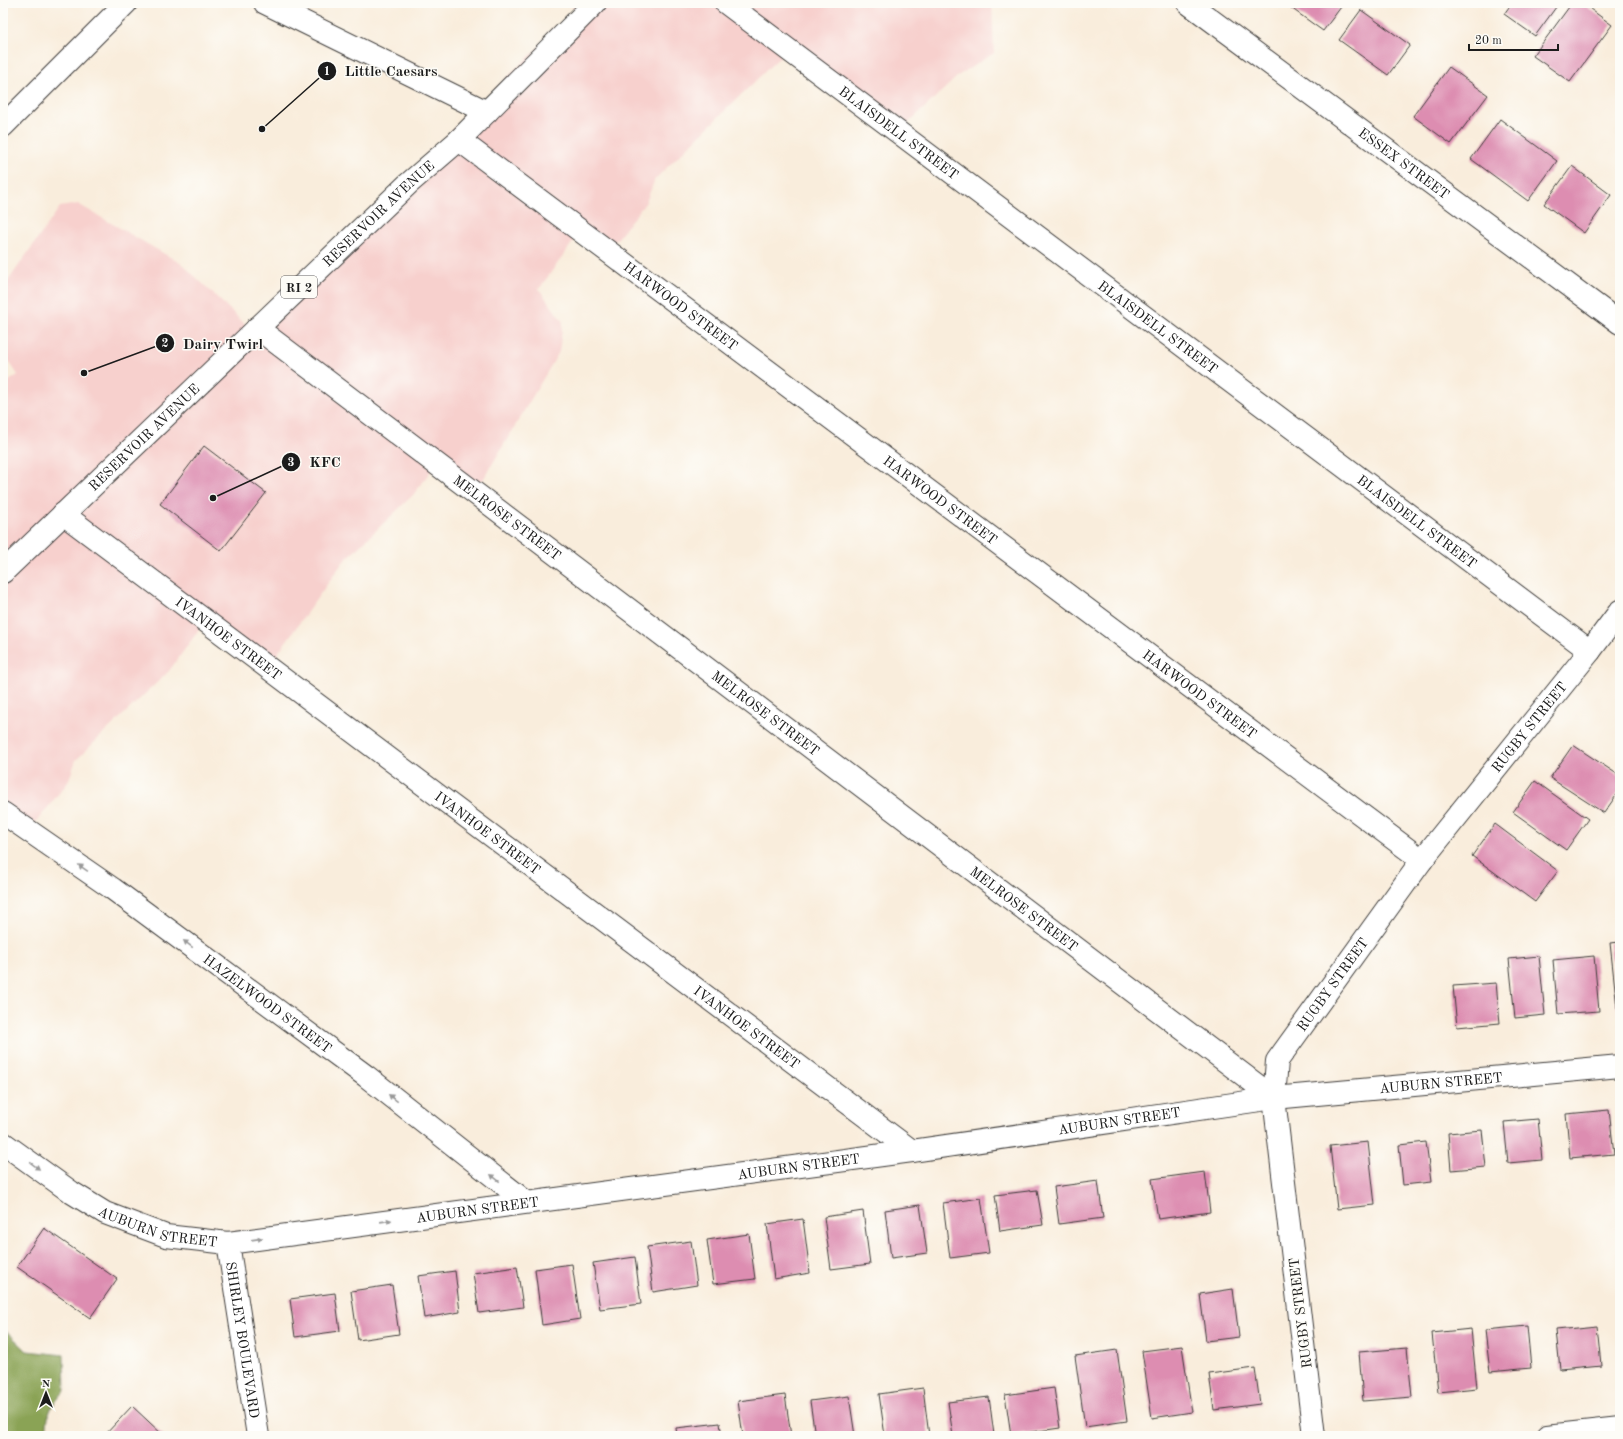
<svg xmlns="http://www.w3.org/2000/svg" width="1623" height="1439" font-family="'Old Standard TT',serif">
	<rect width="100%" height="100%" fill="#fdfcf7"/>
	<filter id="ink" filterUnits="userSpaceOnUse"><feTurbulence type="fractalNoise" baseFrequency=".025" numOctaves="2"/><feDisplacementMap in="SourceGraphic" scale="8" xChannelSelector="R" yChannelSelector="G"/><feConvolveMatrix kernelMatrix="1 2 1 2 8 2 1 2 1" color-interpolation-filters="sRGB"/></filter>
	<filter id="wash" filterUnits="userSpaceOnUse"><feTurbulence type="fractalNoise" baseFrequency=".012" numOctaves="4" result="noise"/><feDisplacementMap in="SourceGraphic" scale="16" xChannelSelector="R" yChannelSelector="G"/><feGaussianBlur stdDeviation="0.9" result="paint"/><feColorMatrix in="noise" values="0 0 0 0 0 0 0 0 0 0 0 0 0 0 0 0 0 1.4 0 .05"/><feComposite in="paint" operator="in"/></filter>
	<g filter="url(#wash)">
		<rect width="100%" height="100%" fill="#f9eddc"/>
		<path fill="#f7d0cd" d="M569 3H992L994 53 959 75 902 129 791 46 655 179 646 202 618 238 608 247 581 231 539 289 563 322 559 352 481 483 473 482 438 461 413 495 343 562 275 657 267 663 206 620 169 671 76 760 68 782 32 827 3 810V385L18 375 3 352V288L60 207 78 204 182 264 249 328 545 41 575 10Z"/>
		<path fill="#8aa354" stroke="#536038" d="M3 1328 27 1351 64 1355 65 1391C50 1406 46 1415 47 1436H3Z"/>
		<g id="blocks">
			<path fill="#dd8db1" d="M1294 3H1344L1323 31 1291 8Z
				M1512 3H1559L1535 36 1504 14Z
				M1572 3H1582L1612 25 1570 82 1533 56Z
				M1361 10 1410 45 1388 75 1339 40Z
				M1449 67 1488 95 1451 144 1413 116Z
				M1500 119 1557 161 1528 201 1471 159Z
				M1572 166 1611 195 1584 233 1544 204Z
				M204 446 266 493 221 551 160 504Z
				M1573 745 1620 776V790L1604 813 1550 778Z
				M1535 781 1588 819 1566 850 1513 812Z
				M1495 824 1558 871 1535 902 1472 856Z
				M1620 942V1008H1617L1610 943Z
				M1539 956 1545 1015 1515 1018 1509 959Z
				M1594 956 1599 1011 1558 1014 1553 960Z
				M1496 983 1500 1023 1457 1027 1453 986Z
				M1609 1110 1614 1154 1570 1158 1566 1114Z
				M1538 1119 1542 1160 1508 1163 1504 1122Z
				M1482 1130 1486 1167 1451 1170 1448 1133Z
				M1368 1142 1375 1205 1337 1209 1330 1146Z
				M1426 1142 1431 1182 1403 1185 1399 1145Z
				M1205 1172 1210 1212 1158 1219 1152 1179Z
				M1098 1181 1103 1218 1059 1224 1054 1187Z
				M1037 1190 1043 1225 1000 1231 995 1195Z
				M981 1198 989 1253 950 1258 943 1203Z
				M920 1205 927 1253 891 1258 885 1210Z
				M863 1211 870 1264 831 1269 824 1217Z
				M803 1219 810 1273 774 1279 767 1224Z
				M44 1228 117 1279 90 1318 17 1267Z
				M749 1234 755 1279 713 1284 707 1240Z
				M691 1241 697 1285 653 1292 647 1247Z
				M635 1257 641 1304 600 1309 593 1263Z
				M572 1264 580 1319 542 1325 535 1269Z
				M517 1267 523 1307 479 1313 473 1273Z
				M455 1271 460 1312 424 1318 418 1276Z
				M392 1285 399 1334 358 1340 351 1291Z
				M1233 1289 1239 1337 1206 1341 1200 1294Z
				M335 1293 340 1331 295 1337 290 1299Z
				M1527 1326 1531 1368 1490 1372 1485 1330Z
				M1597 1326 1601 1365 1560 1369 1556 1330Z
				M1471 1329 1477 1388 1438 1392 1432 1333Z
				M1182 1346 1192 1412 1152 1418 1142 1351Z
				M1407 1348 1412 1397 1363 1401 1359 1352Z
				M1117 1350 1127 1421 1085 1427 1075 1356Z
				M1255 1368 1260 1404 1214 1410 1209 1374Z
				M923 1388 929 1436H885L879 1394Z
				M1054 1388 1060 1428 1011 1435 1005 1395Z
				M785 1395 791 1436H743L738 1401Z
				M849 1396 855 1436H815L810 1401Z
				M989 1397 994 1435 953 1436 948 1402Z
				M132 1406 164 1436H104Z
				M720 1423 722 1436H677L676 1428Z"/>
		</g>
	</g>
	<g filter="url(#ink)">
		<use href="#blocks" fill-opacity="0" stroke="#3d3b39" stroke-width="1"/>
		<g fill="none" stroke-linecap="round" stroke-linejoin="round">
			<defs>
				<g id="street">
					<path d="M265 3 487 112"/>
					<path id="s1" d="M726 3 1590 651"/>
					<path id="s2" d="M1188 3 1620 323"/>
					<path d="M3 126 126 3"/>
					<path id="s3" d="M459 140 1422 860"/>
					<path id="s4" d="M257 328 1274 1098"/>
					<path id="s5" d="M63 514 912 1151"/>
					<path id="s6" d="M3 813 113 889 366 1076 526 1202"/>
					<path id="s7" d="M3 1143 71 1192 105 1213 166 1236 228 1243 912 1151 1274 1098 1620 1066"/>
					<path id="s8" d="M228 1243 258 1436"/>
					<path id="s9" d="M1314 1436 1274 1098 1277 1061 1422 860 1590 651 1620 611"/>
					<path d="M1547 1436 1620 1428"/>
				</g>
				<g id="primary">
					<path id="s10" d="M3 572 408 184 459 140 595 3"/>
				</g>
			</defs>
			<use href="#street" stroke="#3d3b39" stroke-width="24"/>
			<use href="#primary" stroke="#3d3b39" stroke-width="24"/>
			<use href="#street" stroke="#fff" stroke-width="22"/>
			<use href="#primary" stroke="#fff" stroke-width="22"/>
		</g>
		<defs><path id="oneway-solid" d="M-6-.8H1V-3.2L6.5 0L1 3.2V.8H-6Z"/></defs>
		<g fill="#999">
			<use href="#oneway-solid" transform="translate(83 868) rotate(-145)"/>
			<use href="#oneway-solid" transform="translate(188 944) rotate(-143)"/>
			<use href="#oneway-solid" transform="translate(393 1098) rotate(-142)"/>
			<use href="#oneway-solid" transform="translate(35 1166) rotate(36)"/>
			<use href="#oneway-solid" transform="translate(495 1178) rotate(-142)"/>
			<use href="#oneway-solid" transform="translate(386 1221) rotate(-8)"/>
			<use href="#oneway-solid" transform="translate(257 1239) rotate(-8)"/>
		</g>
	</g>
	<g text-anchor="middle" stroke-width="3" stroke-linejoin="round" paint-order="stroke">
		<rect fill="#fdfcf7" stroke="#605f5e" stroke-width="1" x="281" y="276" width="36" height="22" rx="3"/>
		<g font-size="13" font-weight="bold" fill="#1c1c1c">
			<text x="299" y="292">RI 2</text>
		</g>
		<g font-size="14" fill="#1c1c1c" stroke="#fdfcf7">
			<text dy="5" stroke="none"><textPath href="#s1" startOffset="216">BLAISDELL STREET</textPath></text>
			<text dy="5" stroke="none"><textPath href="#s2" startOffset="269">ESSEX STREET</textPath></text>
			<text dy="5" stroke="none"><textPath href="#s10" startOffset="519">RESERVOIR AVENUE</textPath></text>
			<text dy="5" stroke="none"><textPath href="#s3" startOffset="277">HARWOOD STREET</textPath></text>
			<text dy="5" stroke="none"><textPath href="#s1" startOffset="540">BLAISDELL STREET</textPath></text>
			<text dy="5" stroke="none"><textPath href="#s10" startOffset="195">RESERVOIR AVENUE</textPath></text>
			<text dy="5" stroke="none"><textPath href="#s3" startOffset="601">HARWOOD STREET</textPath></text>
			<text dy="5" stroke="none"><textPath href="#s4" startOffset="314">MELROSE STREET</textPath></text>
			<text dy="5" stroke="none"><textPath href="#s1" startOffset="864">BLAISDELL STREET</textPath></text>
			<text dy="5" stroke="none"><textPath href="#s5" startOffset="207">IVANHOE STREET</textPath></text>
			<text dy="5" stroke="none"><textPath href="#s3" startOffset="925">HARWOOD STREET</textPath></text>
			<text dy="5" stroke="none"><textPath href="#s4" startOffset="638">MELROSE STREET</textPath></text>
			<text dy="5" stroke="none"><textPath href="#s9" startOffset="796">RUGBY STREET</textPath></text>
			<text dy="5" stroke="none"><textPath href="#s5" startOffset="531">IVANHOE STREET</textPath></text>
			<text dy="5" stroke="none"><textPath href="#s4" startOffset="962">MELROSE STREET</textPath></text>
			<text dy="5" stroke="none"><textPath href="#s9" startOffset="472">RUGBY STREET</textPath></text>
			<text dy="5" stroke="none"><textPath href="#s6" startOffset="326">HAZELWOOD STREET</textPath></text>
			<text dy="5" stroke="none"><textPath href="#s5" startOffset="855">IVANHOE STREET</textPath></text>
			<text dy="5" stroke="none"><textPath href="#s7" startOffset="1475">AUBURN STREET</textPath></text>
			<text dy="5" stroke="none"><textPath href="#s7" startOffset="1151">AUBURN STREET</textPath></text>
			<text dy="5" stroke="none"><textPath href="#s7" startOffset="827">AUBURN STREET</textPath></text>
			<text dy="5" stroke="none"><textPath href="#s7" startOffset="503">AUBURN STREET</textPath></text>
			<text dy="5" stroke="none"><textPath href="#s7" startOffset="179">AUBURN STREET</textPath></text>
			<text transform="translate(1300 1313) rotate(-97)" y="5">RUGBY STREET</text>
			<text dy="5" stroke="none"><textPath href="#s8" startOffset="98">SHIRLEY BOULEVARD</textPath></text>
		</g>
	</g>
	<path fill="none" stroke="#1c1c1c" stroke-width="1.5" d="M262 129L327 71M84 373L165 343M213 498L291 462"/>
	<g fill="#1c1c1c" stroke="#fdfcf7" stroke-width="1.5">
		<circle cx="262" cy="129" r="4"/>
		<circle cx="84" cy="373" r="4"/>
		<circle cx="213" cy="498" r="4"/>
		<circle cx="327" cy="71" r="10"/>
		<circle cx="165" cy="343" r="10"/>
		<circle cx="291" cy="462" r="10"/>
	</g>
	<g font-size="12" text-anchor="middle" font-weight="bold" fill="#fff">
		<text x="327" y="75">1</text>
		<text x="165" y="347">2</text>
		<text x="291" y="466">3</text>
	</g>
	<g font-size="15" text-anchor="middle" font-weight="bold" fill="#1c1c1c" stroke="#fdfcf7" stroke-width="3" stroke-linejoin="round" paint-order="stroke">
		<text x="391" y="76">Little Caesars</text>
		<text x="223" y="349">Dairy Twirl</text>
		<text x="325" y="467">KFC</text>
	</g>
	<rect width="1623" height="1439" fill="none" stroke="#fdfcf7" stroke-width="16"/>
	<g transform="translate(46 1393)" stroke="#fdfcf7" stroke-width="3" paint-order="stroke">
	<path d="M0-3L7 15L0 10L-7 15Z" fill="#1c1c1c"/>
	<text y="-6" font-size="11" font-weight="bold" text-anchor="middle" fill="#1c1c1c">N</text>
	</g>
	<path d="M1469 44v6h89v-6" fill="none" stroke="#1c1c1c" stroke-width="2"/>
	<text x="1475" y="44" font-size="12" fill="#1c1c1c" stroke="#fdfcf7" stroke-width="3" paint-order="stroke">20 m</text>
</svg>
